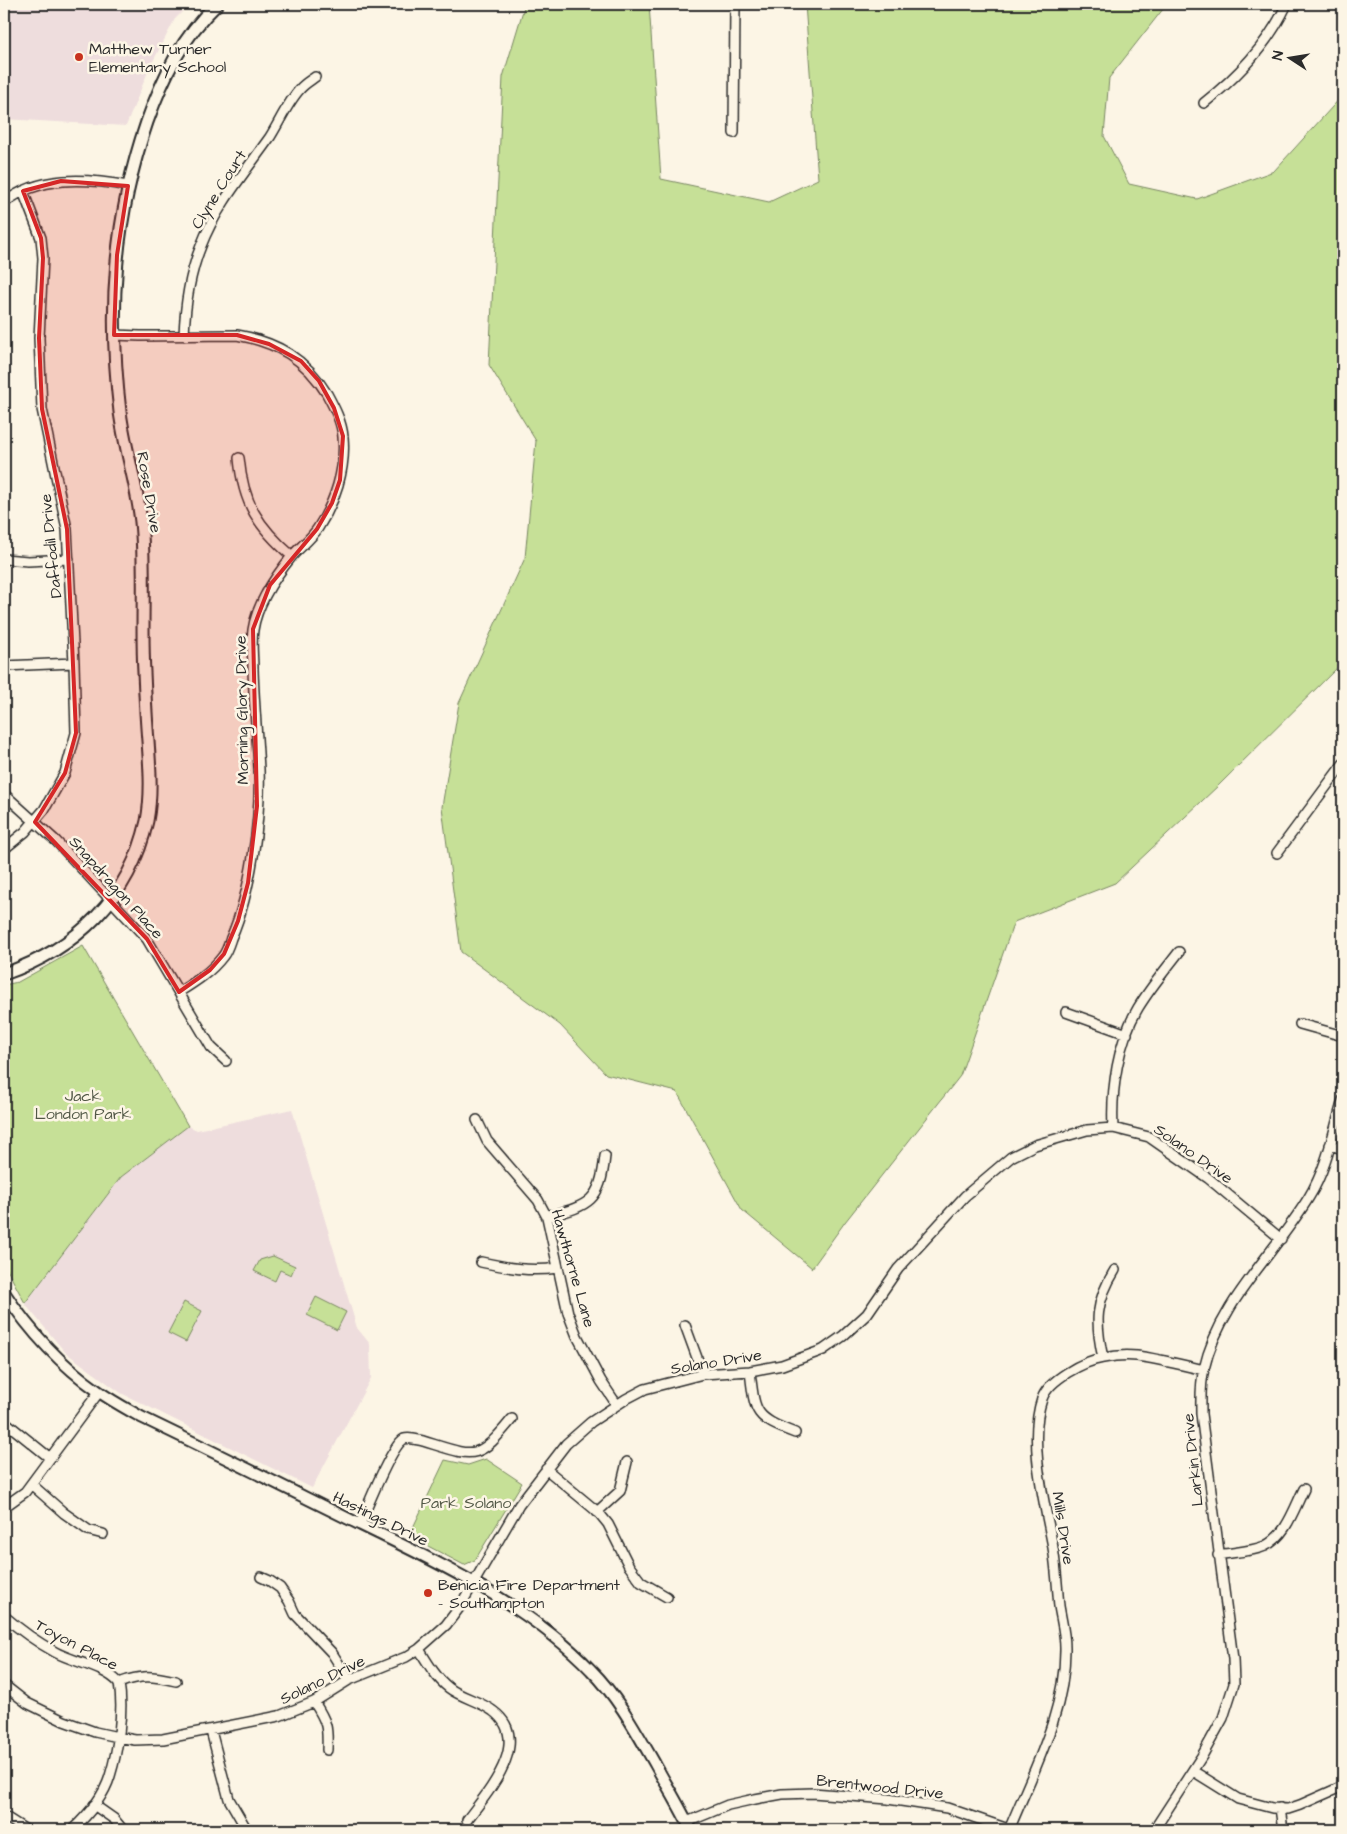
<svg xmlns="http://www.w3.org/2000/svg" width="1347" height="1834" font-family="'Architects Daughter',sans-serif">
	<rect width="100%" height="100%" fill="#fcf5e5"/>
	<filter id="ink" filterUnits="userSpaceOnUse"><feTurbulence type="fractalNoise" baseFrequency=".02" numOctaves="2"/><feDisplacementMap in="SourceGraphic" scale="10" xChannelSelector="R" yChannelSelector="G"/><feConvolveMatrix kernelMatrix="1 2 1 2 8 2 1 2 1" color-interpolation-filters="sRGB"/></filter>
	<g filter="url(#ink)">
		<path fill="#edd" d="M4 4H190L175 19 149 69 126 126 4 119Z
			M292 1109 357 1328 370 1344 371 1378 312 1488 121 1393 65 1352 25 1304 121 1177 188 1126 197 1130Z"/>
		<path fill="#c6e097" stroke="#788661" d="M525 4H649L661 179 769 202 818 179 805 4H1167L1109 78 1104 136 1129 184 1197 199 1274 171 1343 95V662L1219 785 1115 883 1014 922 960 1076 845 1222 812 1268 742 1210 677 1092 606 1074 560 1025 461 952 442 807 459 703 525 558 536 441 489 365 503 77Z
			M83 946 188 1126 121 1177 25 1303 4 1264V985L18 982Z
			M273 1256 295 1266 291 1275 280 1270 275 1281 254 1271 260 1260Z
			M316 1297 346 1312 337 1330 307 1315Z
			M184 1302 202 1311 186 1342 168 1333Z
			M486 1459 522 1483 475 1560 464 1565 409 1536 445 1460 468 1465Z"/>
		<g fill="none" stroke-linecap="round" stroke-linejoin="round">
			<defs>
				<path id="minor" d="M1204 103C1237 77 1269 43 1287 4
					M734 133 735 4
					M4 203C39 175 86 178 128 186
					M114 335 140 336 237 335C277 342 306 359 327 394 334 407 342 422 343 437 346 469 335 502 318 528 311 539 300 547 292 556 275 577 257 603 253 630 251 643 253 656 253 669 254 702 257 735 259 769 261 818 251 893 231 938 229 944 227 951 223 956 211 972 195 982 179 992
					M184 336C185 306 190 273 201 246 216 206 246 171 270 137 280 121 288 102 300 89 304 84 311 80 315 77
					M239 458C243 503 258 527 292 556
					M4 559 28 561 69 559
					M4 666 74 663
					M4 794 56 841 147 939 211 1047 226 1061
					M4 849 25 832 44 810 65 773 76 733 74 663 67 529 42 409 39 338 43 258 41 238 23 191
					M1277 853 1343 764
					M1066 1012 1127 1034
					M1300 1024 1343 1036
					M477 1120 487 1141 538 1200 547 1217 568 1313 577 1336 601 1381 617 1405
					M1113 1128C1111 1089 1118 1042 1138 1008 1150 988 1165 970 1179 952
					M1330 1145 1343 1149
					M547 1217C589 1205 600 1203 605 1156
					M481 1262C509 1268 530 1272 558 1268
					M685 1325 703 1374
					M1103 1358C1095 1322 1095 1302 1115 1270
					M750 1371C755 1414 754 1417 795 1433
					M4 1421 50 1458
					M546 1469 599 1513 608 1524 629 1566 641 1582 667 1597
					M31 1484 64 1513 88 1530 103 1534
					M4 1507 25 1492 99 1392
					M597 1512 620 1491 627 1462
					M360 1524C367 1508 391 1446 404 1439 410 1437 418 1440 423 1441 475 1457 477 1462 512 1419
					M1218 1555C1233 1552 1251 1552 1265 1546 1286 1536 1294 1509 1304 1489
					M261 1577 270 1581 280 1588 289 1601 295 1614 332 1653 349 1680
					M4 1616C20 1630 37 1642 55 1652 73 1662 106 1667 119 1683 124 1710 118 1750 110 1776 104 1796 87 1816 72 1830
					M419 1649C427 1662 436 1678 449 1688 462 1698 480 1701 493 1711 534 1741 487 1793 467 1820
					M119 1683C142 1674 153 1676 176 1681
					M4 1685 27 1703 64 1721 95 1732 118 1737 135 1740 163 1739 279 1716 314 1702 349 1680 406 1657 419 1649 446 1625 459 1608 519 1505 566 1444 591 1422 626 1399 645 1389 703 1374 750 1371 782 1365 823 1350 843 1336 867 1314 898 1269 965 1196 1011 1157 1035 1145 1087 1130 1113 1128 1149 1137 1208 1178 1281 1239
					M314 1702C327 1722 328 1727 327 1750
					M211 1731 229 1799 247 1830
					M1193 1771 1238 1799 1272 1808 1288 1809 1300 1805 1343 1786
					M94 1805 114 1819 123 1830
					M1280 1808 1283 1830
					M4 1816 26 1830
					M687 1822 728 1805 755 1799 782 1794 813 1793 888 1799 947 1808 1011 1830
					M1009 1830C1033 1771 1066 1712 1065 1647 1065 1633 1061 1619 1059 1606 1057 1584 1056 1563 1052 1542 1044 1500 1028 1440 1042 1399 1048 1380 1084 1361 1103 1358 1113 1356 1127 1355 1137 1356 1159 1359 1182 1365 1204 1370
					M1154 1830 1202 1756 1223 1718 1234 1684 1233 1659 1201 1414C1201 1399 1200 1384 1204 1369 1219 1302 1275 1254 1309 1197 1327 1168 1333 1133 1343 1100"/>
				<path id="tertiary" d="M4 1292C29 1330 61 1365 98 1391 112 1401 127 1409 141 1417 214 1452 286 1488 359 1524 438 1562 530 1606 591 1670 618 1697 636 1731 655 1764 667 1786 680 1807 691 1830"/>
				<path id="secondary" d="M4 974C76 949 130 898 147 821 152 794 150 769 148 741 146 718 145 695 144 672 141 622 146 572 141 522 137 485 125 449 120 412 108 311 114 218 147 122 163 77 182 37 217 4"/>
			</defs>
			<use href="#minor" stroke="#2b2b2b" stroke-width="12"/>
			<use href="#tertiary" stroke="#2b2b2b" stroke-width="14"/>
			<use href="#secondary" stroke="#2b2b2b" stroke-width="15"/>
			<use href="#minor" stroke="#fcf5e5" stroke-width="9"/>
			<use href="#tertiary" stroke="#fcf5e5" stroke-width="10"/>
			<use href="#secondary" stroke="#fcf5e5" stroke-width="11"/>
		</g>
	</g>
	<path fill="#d62828" fill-opacity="0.2" stroke="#d62828" stroke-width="4" stroke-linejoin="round" d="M61 181 128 186 117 255 114 335H237L269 344 301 361 319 381 334 408 343 436 340 480 332 503 317 529 270 585 253 629 257 806 248 883 238 921 224 954 210 970 179 992 147 939 35 822 65 773 76 733 67 529 42 409 39 338 43 258 41 238 23 191Z"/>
	<g fill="#c8321e" stroke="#fcf5e5" stroke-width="2">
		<circle cx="79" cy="57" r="5"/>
		<circle cx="428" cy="1593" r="5"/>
	</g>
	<g text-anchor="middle" stroke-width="5" stroke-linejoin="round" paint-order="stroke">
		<g font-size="16" fill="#2b2b2b" stroke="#fcf5e5" text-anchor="start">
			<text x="89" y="54">Matthew Turner<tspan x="89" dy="18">Elementary School</tspan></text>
			<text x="438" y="1590">Benicia Fire Department<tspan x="438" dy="18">- Southampton</tspan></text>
		</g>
		<g font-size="16" fill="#2b2b2b" stroke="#fcf5e5">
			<text transform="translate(218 189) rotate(-58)" y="6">Clyne Court</text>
			<text transform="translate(150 492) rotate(80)" y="6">Rose Drive</text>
			<text transform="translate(50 546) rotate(-96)" y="6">Daffodil Drive</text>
			<text transform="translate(241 710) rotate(-91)" y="6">Morning Glory Drive</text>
			<text transform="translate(117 887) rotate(48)" y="6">Snapdragon Place</text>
			<text transform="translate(1194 1153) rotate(35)" y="6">Solano Drive</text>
			<text transform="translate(574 1268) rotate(74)" y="6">Hawthorne Lane</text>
			<text transform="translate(716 1361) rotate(-9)" y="6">Solano Drive</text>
			<text transform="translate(1192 1460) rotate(-96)" y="6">Larkin Drive</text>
			<text transform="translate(381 1518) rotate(26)" y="6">Hastings Drive</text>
			<text transform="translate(1064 1528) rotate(81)" y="6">Mills Drive</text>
			<text transform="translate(77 1644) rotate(28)" y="6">Toyon Place</text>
			<text transform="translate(322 1679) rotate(-26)" y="6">Solano Drive</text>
			<text transform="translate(880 1786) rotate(6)" y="6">Brentwood Drive</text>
		</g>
		<g font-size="16" fill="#525846" stroke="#fcf5e5">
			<text x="83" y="1101">Jack<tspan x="83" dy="18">London Park</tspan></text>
			<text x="466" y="1508">Park Solano</text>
		</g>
	</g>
	<rect width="1347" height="1834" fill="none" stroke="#fcf5e5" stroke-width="20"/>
	<rect x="10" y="10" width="1327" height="1814" fill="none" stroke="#2b2b2b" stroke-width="2" filter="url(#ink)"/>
	<g transform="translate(1290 58) rotate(282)" stroke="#fcf5e5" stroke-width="4" paint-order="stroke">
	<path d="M0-4L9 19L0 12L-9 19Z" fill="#2b2b2b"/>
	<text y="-8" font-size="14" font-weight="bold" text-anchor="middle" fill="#2b2b2b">N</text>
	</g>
</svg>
